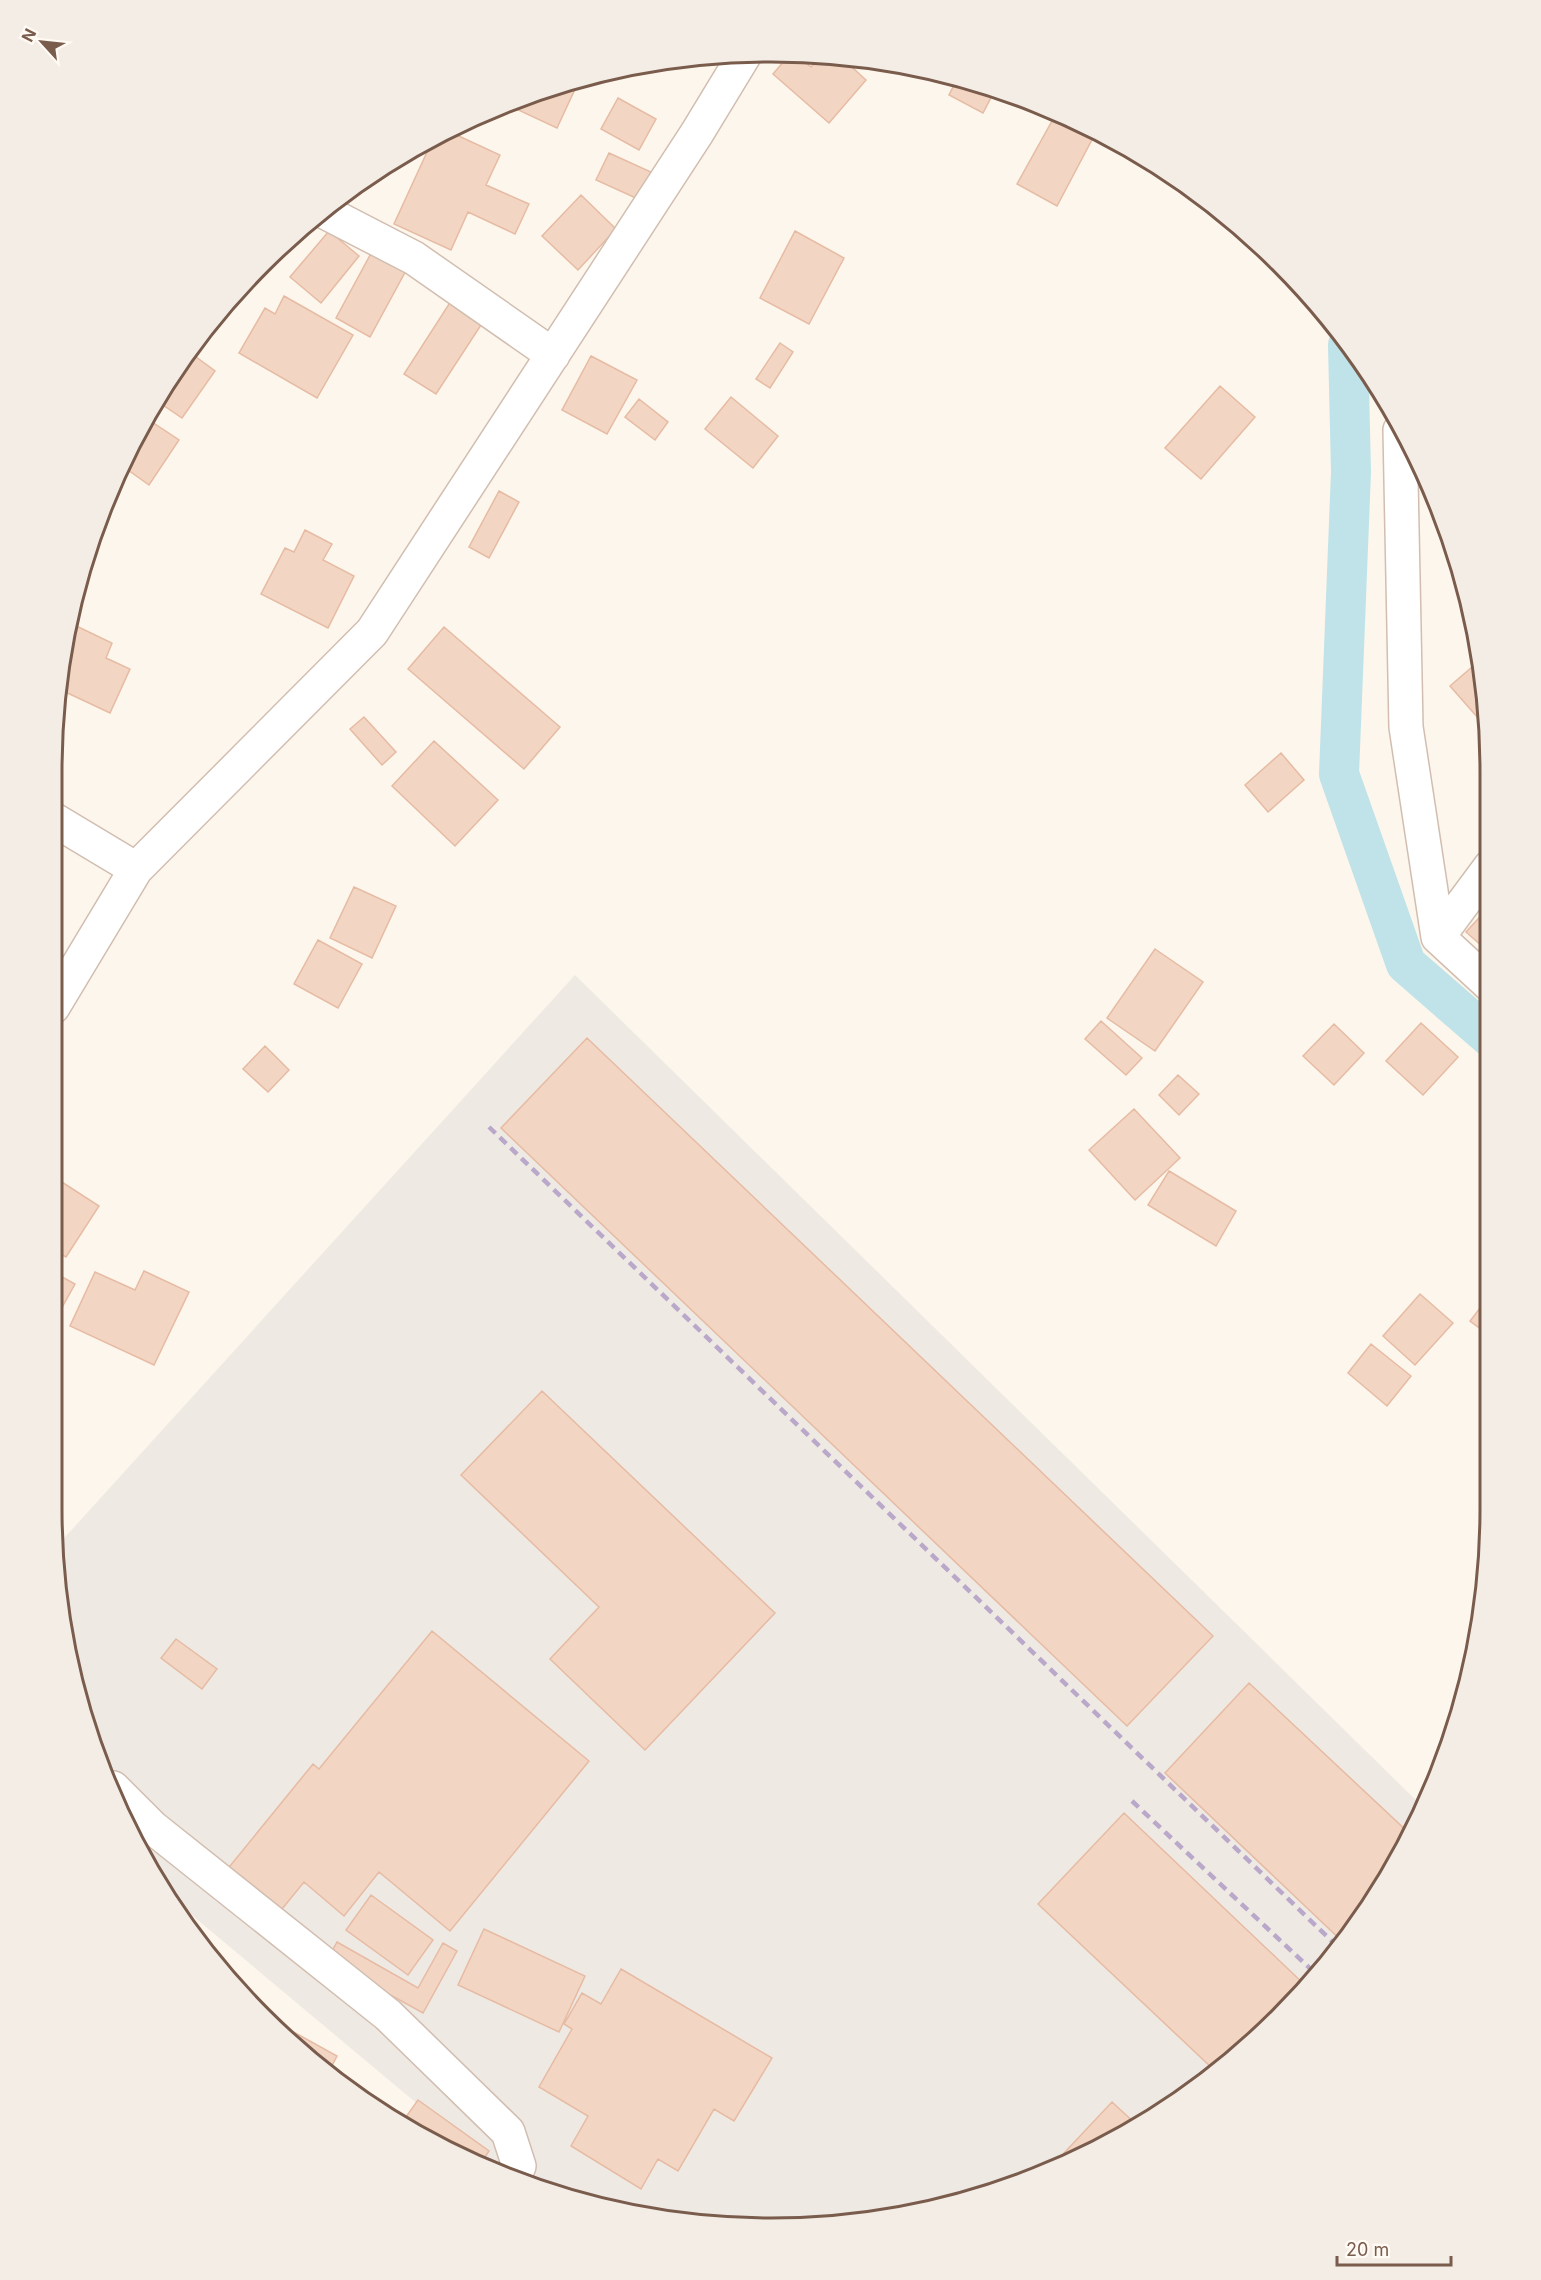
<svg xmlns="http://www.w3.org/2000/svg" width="1541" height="2280" font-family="Inter,sans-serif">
	<rect width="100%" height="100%" fill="#fdf6ec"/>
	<path fill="#efe9e4" d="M575 975 1423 1807 1416 1828 1342 1947 1280 2018 1130 2133 1002 2191 911 2215 723 2227 585 2205 495 2174 471 2160 476 2153 163 1891 89 1740 57 1604V1546Z"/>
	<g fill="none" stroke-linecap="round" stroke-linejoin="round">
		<path stroke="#bfe3e8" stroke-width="40" d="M1348 345 1351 472 1339 774 1406 964 1490 1037"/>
	</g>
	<path fill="#f3d5c3" stroke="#e6bba3" stroke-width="1.5" d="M791 53 796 54 811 67 821 56 842 58 866 80 829 123 773 74Z
		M889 63 911 65 916 66 911 75Z
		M934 72 995 90 983 113 949 95 955 83Z
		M569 83 576 87 557 128 514 108 518 99Z
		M618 98 656 119 639 150 601 129Z
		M1057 112 1095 134 1057 206 1017 184Z
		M448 131 500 155 486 185 529 204 515 234 468 212 451 250 394 224 433 139Z
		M609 153 651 172 638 199 596 180Z
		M369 174 356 196 348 191Z
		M581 195 616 229 578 270 542 236Z
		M329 231 359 256 321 303 290 277Z
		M795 231 844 258 809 324 760 298Z
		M375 246 409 265 370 337 336 318Z
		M284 296 353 335 317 398 239 353 265 308 275 314Z
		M451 301 483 322 436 394 404 374Z
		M780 343 793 352 770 388 756 379Z
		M188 351 215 371 182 418 157 401Z
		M591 356 637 380 607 434 562 410Z
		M1220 386 1255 417 1201 479 1165 448Z
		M731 397 778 436 753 468 705 429Z
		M639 399 668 422 655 440 625 417Z
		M146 418 179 440 149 485 121 465 125 452Z
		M499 491 519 502 489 558 469 547Z
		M305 530 332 544 323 560 354 576 328 628 261 594 285 548 294 552Z
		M68 622 112 643 106 658 130 669 110 713 59 689Z
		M444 627 560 727 524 769 408 669Z
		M1479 661 1486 727 1450 686Z
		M364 717 396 752 382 765 350 729Z
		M434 741 498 800 455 846 392 786Z
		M1281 753 1304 780 1268 812 1245 785Z
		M354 887 396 906 372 958 330 938Z
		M1490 906V953L1466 932Z
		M318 940 362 964 338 1008 294 984Z
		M1155 949 1203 982 1155 1051 1107 1018Z
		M1101 1021 1142 1058 1126 1075 1085 1039Z
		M1421 1023 1458 1057 1423 1095 1386 1061Z
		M1334 1024 1364 1053 1334 1085 1303 1056Z
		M587 1038 1213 1636 1127 1726 501 1128Z
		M265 1046 289 1070 268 1092 243 1069Z
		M1178 1075 1199 1094 1179 1115 1159 1095Z
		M1134 1109 1180 1158 1135 1200 1089 1150Z
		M1169 1171 1236 1211 1216 1246 1148 1205Z
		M54 1177 99 1206 66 1257 55 1251Z
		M144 1271 189 1292 154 1365 70 1326 95 1272 135 1290Z
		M55 1273 75 1284 55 1320Z
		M1420 1294 1453 1323 1415 1365 1383 1336Z
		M1490 1295V1336L1470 1321Z
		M1371 1344 1411 1376 1387 1406 1348 1373Z
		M542 1391 775 1613 645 1750 550 1659 599 1607 461 1475Z
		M432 1631 589 1761 450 1931 379 1872 344 1916 304 1882 278 1914 226 1871 313 1764 319 1769Z
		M176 1639 217 1669 202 1689 161 1658Z
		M1249 1683 1411 1835 1344 1943 1165 1773Z
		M1124 1813 1307 1987 1280 2018 1213 2069 1038 1904Z
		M371 1895 433 1940 408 1975 346 1930Z
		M484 1929 585 1976 559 2032 458 1985Z
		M337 1942 418 1988 443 1943 457 1951 423 2013 327 1960Z
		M621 1969 772 2058 734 2121 714 2109 678 2171 658 2159 641 2189 571 2146 588 2116 539 2087 572 2029 564 2024 582 1993 601 2004Z
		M263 2015 337 2056 327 2075Z
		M418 2100 489 2151 480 2165 403 2121Z
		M1112 2102 1138 2126 1130 2133 1049 2169Z"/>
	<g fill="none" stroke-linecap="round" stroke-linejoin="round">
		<defs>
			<path id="minor" d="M323 211 414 258 553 355
				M1400 430 1406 727 1438 937 1490 985
				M51 818 136 869
				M1438 937 1490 867
				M53 1007 136 869 372 632 697 133 745 54
				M113 1788 152 1827 388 2015 508 2132 519 2166 512 2180"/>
		</defs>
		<use href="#minor" stroke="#d1beb0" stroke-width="36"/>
		<use href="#minor" stroke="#fff" stroke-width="33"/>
		<path stroke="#b9a8c9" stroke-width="4.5" stroke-dasharray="9 6" stroke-linecap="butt" d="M489 1127 1340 1949
			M1132 1801 1317 1975"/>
	</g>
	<path d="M0 0H1541V2280H0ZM771 62H771A709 709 0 0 1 1480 771V1509A709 709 0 0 1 771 2218H771A709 709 0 0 1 62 1509V771A709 709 0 0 1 771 62Z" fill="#f4ede6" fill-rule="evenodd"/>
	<path fill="none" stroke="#7a5c4d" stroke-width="3" d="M771 62H771A709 709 0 0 1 1480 771V1509A709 709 0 0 1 771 2218H771A709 709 0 0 1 62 1509V771A709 709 0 0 1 771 62Z"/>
	<g transform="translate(42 42) rotate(297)" stroke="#fffaf3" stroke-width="4.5" paint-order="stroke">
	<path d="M0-4.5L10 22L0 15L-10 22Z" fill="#7a5c4d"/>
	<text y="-9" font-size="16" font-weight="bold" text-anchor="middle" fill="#7a5c4d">N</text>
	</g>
	<path d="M1337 2256v9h114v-9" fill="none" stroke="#7a5c4d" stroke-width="3"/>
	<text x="1346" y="2256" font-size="18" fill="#7a5c4d" stroke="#fffaf3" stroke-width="4.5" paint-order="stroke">20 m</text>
</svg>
